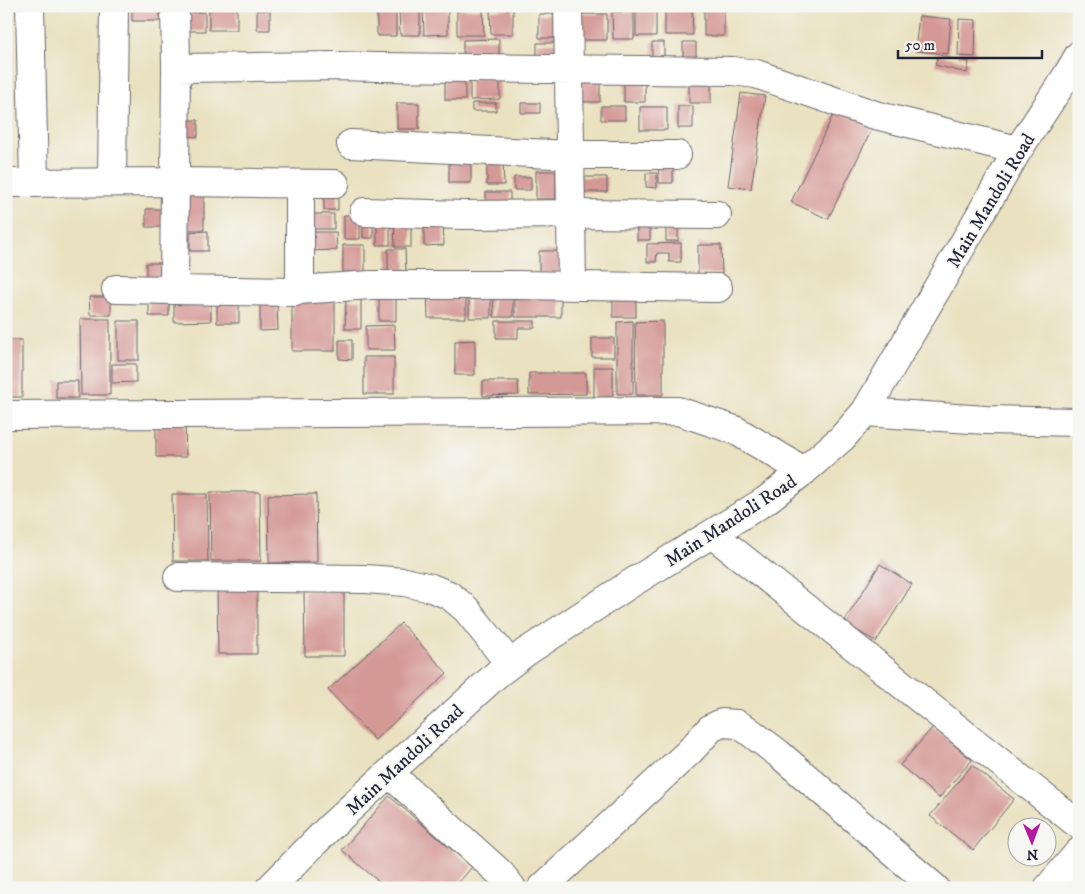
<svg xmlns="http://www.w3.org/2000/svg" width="1085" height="894" font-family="'IM FELL DW Pica',serif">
	<rect width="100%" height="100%" fill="#f6f6f2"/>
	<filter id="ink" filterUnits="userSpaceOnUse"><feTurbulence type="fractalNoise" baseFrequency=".02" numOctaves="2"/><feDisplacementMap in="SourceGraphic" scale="10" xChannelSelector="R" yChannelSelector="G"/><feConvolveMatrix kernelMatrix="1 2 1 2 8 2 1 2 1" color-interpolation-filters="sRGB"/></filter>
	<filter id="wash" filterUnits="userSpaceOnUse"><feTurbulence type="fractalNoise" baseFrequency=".0096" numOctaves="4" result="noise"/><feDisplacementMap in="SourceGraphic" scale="20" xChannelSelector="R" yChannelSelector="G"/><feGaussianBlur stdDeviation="1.12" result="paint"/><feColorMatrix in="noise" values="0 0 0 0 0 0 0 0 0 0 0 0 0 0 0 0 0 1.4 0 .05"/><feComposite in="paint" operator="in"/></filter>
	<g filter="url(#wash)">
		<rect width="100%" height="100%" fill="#e9e1bf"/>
		<g id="blocks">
			<path fill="#d49895" d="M132 6H160V21H132Z
				M665 6H692L693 35H665Z
				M209 7H237V30H209Z
				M423 7H448V34L424 35Z
				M396 8V36H377V9Z
				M399 8H420V35H400Z
				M704 8H724V36H704Z
				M457 9H483L484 35H457Z
				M513 9V34H491L490 10Z
				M257 10H270V30H257Z
				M636 10H656V36H636Z
				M179 12H205V31H179Z
				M612 12H634V39H613Z
				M539 14H562V38H539Z
				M578 14H607V40H578Z
				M919 16 951 19 948 54 915 51Z
				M959 19 976 20 975 57 958 56Z
				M499 39V65H463V40Z
				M652 42H664V67H652Z
				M683 42H696V65H683Z
				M537 43H561L562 66H537Z
				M938 55 969 62 967 73 935 65Z
				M445 74H465V100H445Z
				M689 74H711V103H689Z
				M600 76V102H571V77Z
				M645 77V102H624V78Z
				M500 78V99L470 100V79Z
				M741 93 765 96 751 189 728 186Z
				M397 103H419V129H397Z
				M472 103H496V111H472Z
				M521 103H540V113H521Z
				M601 106H625V120H601Z
				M678 106H693V128H678Z
				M640 107H667V130H640Z
				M837 107 874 125 828 219 791 202Z
				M183 120H198V137L183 136Z
				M471 155V183H449V156Z
				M658 155 673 156V183H659Z
				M487 161H503L504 185H487Z
				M536 171H556V199H536Z
				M646 173H657V188L646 187Z
				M514 177H531V190H514Z
				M578 177H607V192H578Z
				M187 186H204V230H187Z
				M324 188H338V210H324Z
				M486 192H510V209H486Z
				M146 209H163V227H146Z
				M302 214H334V229H302Z
				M373 214V238H363V215Z
				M344 215H360V239H344Z
				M377 220H390V245H377Z
				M394 220H411V247H395Z
				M424 220H443L444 245 424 246Z
				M637 223H650V240H637Z
				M666 223H678V241H666Z
				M208 231V251H190V232Z
				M309 232H336L337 250 309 251Z
				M681 243V262H669V253H657L656 262H647V244Z
				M343 245H365V272H343Z
				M698 245H721L722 274H698Z
				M388 249H405L406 273H388Z
				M539 251H561V273H539Z
				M146 263H165V278H146Z
				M103 284H111V315H90L89 297H103Z
				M427 287H466V318H428Z
				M379 288H396V321H379Z
				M561 288V317H515V289Z
				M469 289H491V318H469Z
				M613 289H636V317H613Z
				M493 290H513V317H494Z
				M149 291H169V316H149Z
				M217 293H239V323H217Z
				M174 296H211V321L174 322Z
				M292 300H335V351H292Z
				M346 300H361V329H345Z
				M260 302H277L278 330 260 331Z
				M80 319H110V395H81Z
				M118 321H139V360H118Z
				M496 321H535V328H518V338H496Z
				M633 321V394H617V322Z
				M663 321V395H636L635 322Z
				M394 325 395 350H366V326Z
				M592 338H614V357H592Z
				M6 340H22V397H6Z
				M339 340H352V360L339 359Z
				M475 340V375H455V341Z
				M364 357H394V394H364Z
				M112 364H136V382L112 383Z
				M594 367H613V397H594Z
				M529 373H586V394L529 395Z
				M56 381H78V398H56Z
				M483 381H518L519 395 483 396Z
				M185 423 186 457H156V424Z
				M210 492H260L261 561H211Z
				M172 494H207L208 561H173Z
				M316 494 317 562 269 563 268 495Z
				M880 564 912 584 876 642 844 622Z
				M257 584V654H218L217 585Z
				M304 591H344V656H305Z
				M401 623 447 673 375 740 328 690Z
				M933 727 972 760 939 798 900 765Z
				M972 765 1014 799 973 850 930 816Z
				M389 796 472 867 454 888H386L342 850Z"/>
		</g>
	</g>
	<g filter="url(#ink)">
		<use href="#blocks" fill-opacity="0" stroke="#686569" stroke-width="1"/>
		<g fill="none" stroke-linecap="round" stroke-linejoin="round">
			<defs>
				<path id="minor" d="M30 6 34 182
					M568 6 572 286
					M176 68 337 66 377 67 733 71 756 74 875 115 1018 150
					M351 144 570 155H677
					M112 182 114 6
					M6 183 175 182 335 184
					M364 212 463 215 571 214 717 215
					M116 289 295 292 298 290 300 283V184
					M174 290 176 68 175 6
					M298 290 371 285H515L718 288
					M865 412 986 420 1079 422
					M6 415 678 411 735 430 804 471
					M712 534 1079 825
					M178 577 366 579 405 582 431 588 449 595 466 609 510 664
					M389 773 500 873 512 888
					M270 888 330 827 497 674 526 652 630 584 765 501 804 471 842 438 865 412 1018 150 1066 77 1079 55
					M542 888 689 752 711 728 722 723 737 724 746 729 779 754 935 888
					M1048 888 1079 852"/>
			</defs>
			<use href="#minor" stroke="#686569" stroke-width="30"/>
			<use href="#minor" stroke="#fff" stroke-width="28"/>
		</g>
	</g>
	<g text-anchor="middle" stroke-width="4" stroke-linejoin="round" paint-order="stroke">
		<g font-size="19" fill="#22223b" stroke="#f6f6f2">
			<text transform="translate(990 200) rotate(-59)" y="7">Main Mandoli Road</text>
			<text transform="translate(730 520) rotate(-33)" y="7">Main Mandoli Road</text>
			<text transform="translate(404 759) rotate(-43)" y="7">Main Mandoli Road</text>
		</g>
	</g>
	<rect width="1085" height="894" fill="none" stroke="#f6f6f2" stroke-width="25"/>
	<g transform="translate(1032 842) rotate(179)"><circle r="24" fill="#f6f6f2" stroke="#a1a1a9"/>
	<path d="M0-4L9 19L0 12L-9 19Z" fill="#b5179e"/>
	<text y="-8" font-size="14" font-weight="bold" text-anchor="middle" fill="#22223b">N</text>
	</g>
	<path d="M898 50v8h144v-8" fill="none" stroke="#22223b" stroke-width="2.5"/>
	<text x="905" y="50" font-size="15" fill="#22223b" stroke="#f6f6f2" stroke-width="4" paint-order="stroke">50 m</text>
</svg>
